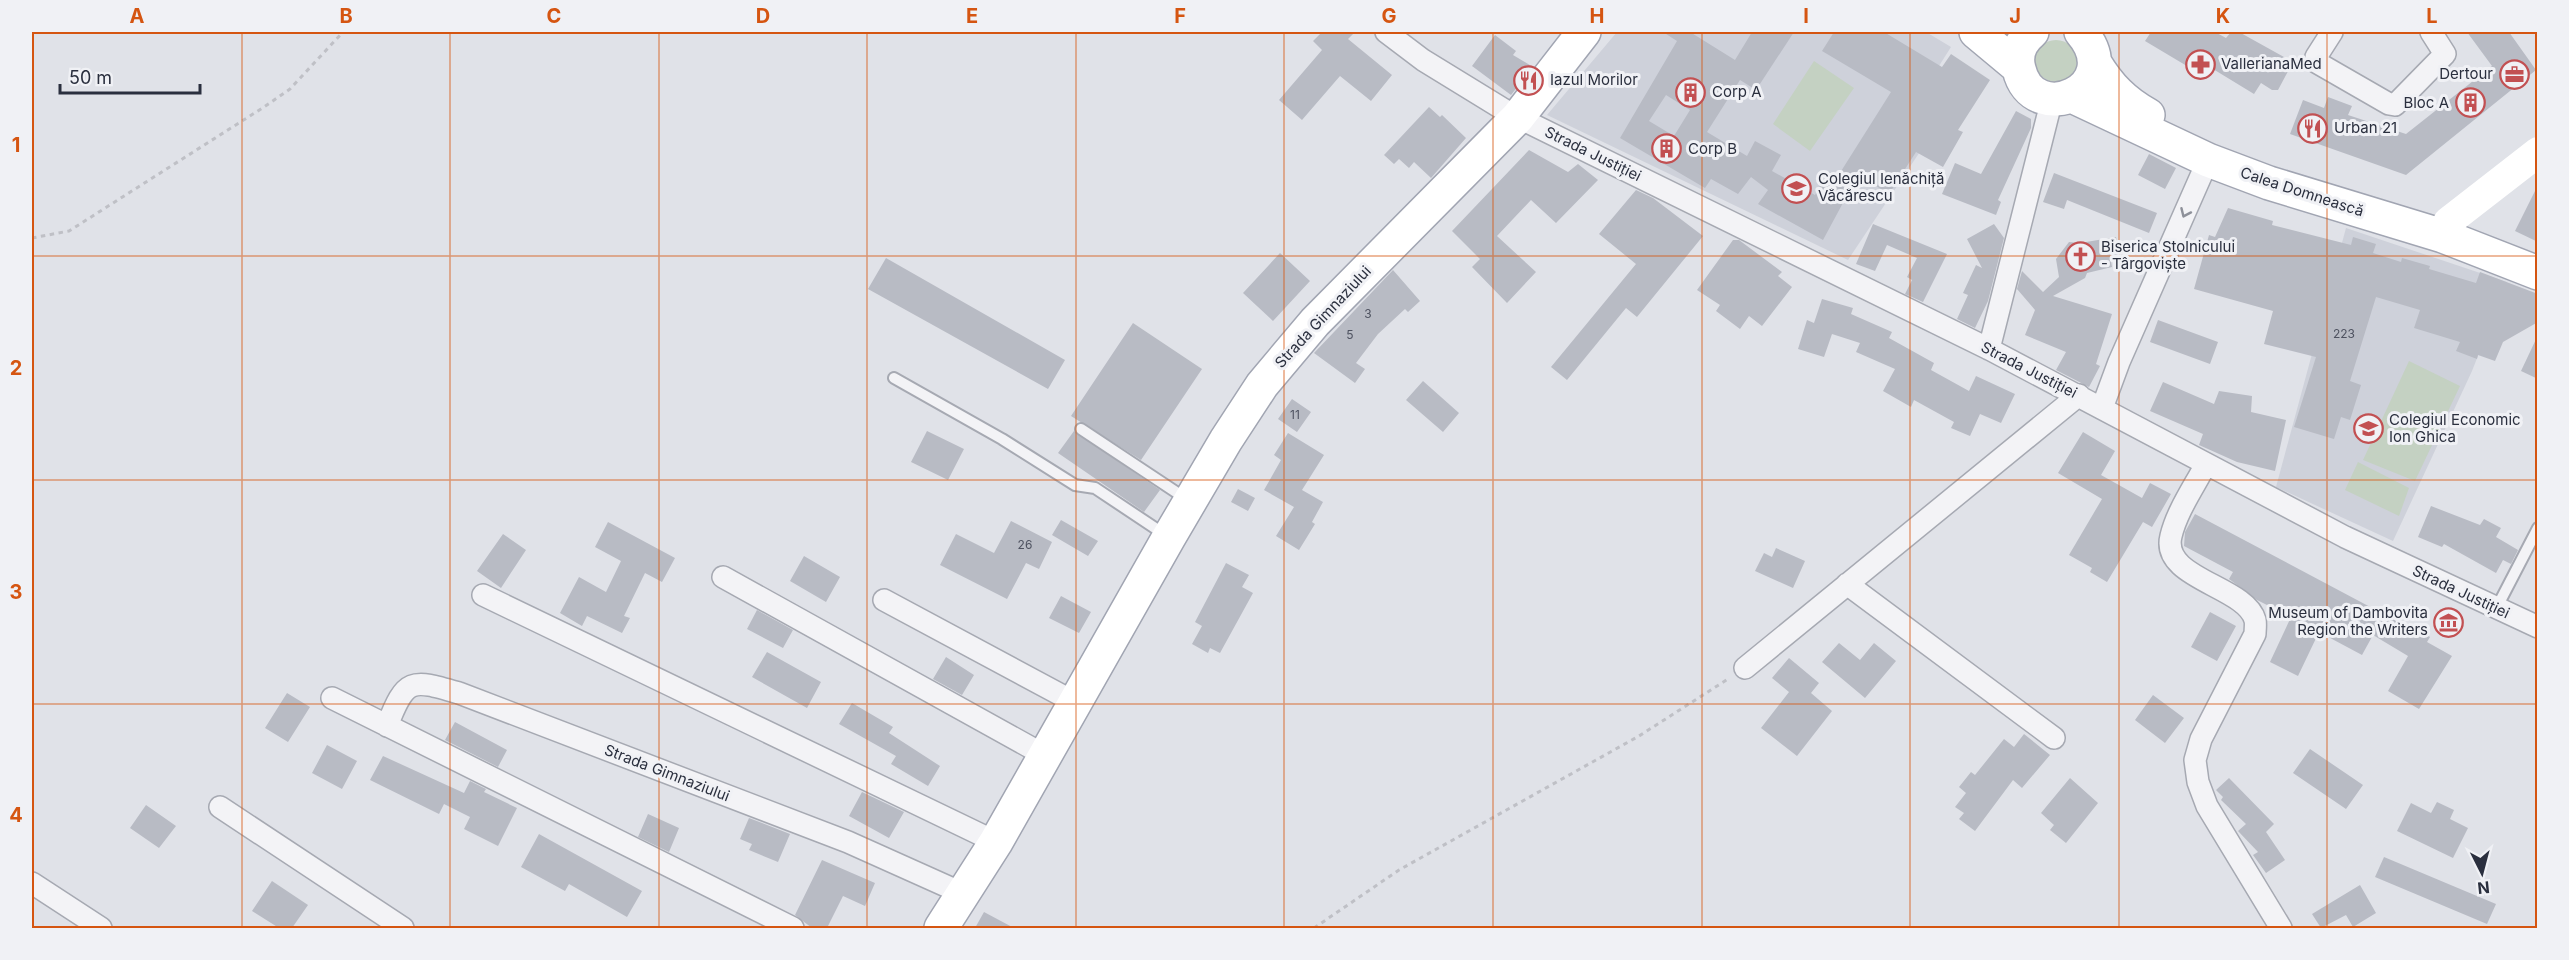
<svg xmlns="http://www.w3.org/2000/svg" width="2569" height="960" font-family="Inter,sans-serif">
	<rect width="100%" height="100%" fill="#e0e2e8"/>
	<path fill="#ced1da" d="M1617 32H1926L1951 47 1918 99 1943 117 1848 260 1547 115Z
		M2346 228 2507 282 2472 371 2393 541 2276 487Z"/>
	<path fill="#c4d1c2" d="M2035 61a21 21 0 1 1 42 0a21 21 0 1 1-42 0Z
		M1814 61 1854 88 1810 151 1773 124Z
		M2409 361 2460 386 2415 481 2363 460Z
		M2358 462 2409 488 2399 516 2345 490Z"/>
	<path fill="#b8bbc4" fill-rule="evenodd" d="M1322 32H1355L1348 39 1392 75 1371 101 1340 76 1302 120 1279 100 1322 50 1313 41Z
		M1663 32H1690L1735 60 1752 32H1794L1756 90 1740 80 1707 132 1747 156 1755 141 1781 155 1772 171 1815 195 1828 171 1838 176 1891 92 1822 51 1834 32H1884L1942 67 1951 54 1990 80 1958 130 1963 132 1943 167 1916 152 1889 194 1858 175 1823 240 1758 204 1768 190 1751 177 1738 194 1711 179 1705 188 1620 138 1677 41ZM1666 95 1690 110 1674 136 1649 121Z
		M2151 32H2215L2226 38 2231 32H2239L2293 62 2278 90H2272L2261 83 2254 94 2213 69 2207 78 2145 41Z
		M2467 32H2509L2536 70 2406 175 2290 134 2303 100 2324 108 2328 97 2352 106 2348 115 2406 134 2492 66Z
		M1495 35 1516 51 1513 55 1533 67 1511 95 1472 66Z
		M1429 107 1440 117 1442 115 1466 138 1431 178 1414 162 1409 168 1399 159 1394 164 1384 155Z
		M2016 111 2031 119V128L1998 200 2001 202 1996 215 1942 194 1955 163 1981 174Z
		M1529 150 1568 172 1578 164 1598 180 1556 223 1531 200 1497 236 1536 272 1507 303 1472 267 1480 259 1452 231Z
		M2149 154 2176 168 2165 189 2138 175Z
		M2054 173 2157 213 2149 233 2067 200 2064 209 2043 202Z
		M2538 185V242L2515 231Z
		M1636 190 1653 198 1703 236 1637 317 1626 308 1567 380 1551 367 1636 264 1599 234Z
		M2228 208 2273 221 2272 225 2351 245 2353 237 2376 244 2373 253 2401 262 2402 258 2430 266 2429 269 2476 283 2480 272 2538 294V322L2503 342 2495 361 2478 355 2477 359 2456 351 2460 342 2414 328 2420 310 2376 297 2350 381 2361 385 2350 420 2341 417 2334 439 2294 427 2316 357 2264 344 2273 311 2194 289 2209 235 2215 237Z
		M1873 224 1947 254 1923 302 1905 294 1912 280 1907 277 1917 258 1887 245 1875 271 1856 264Z
		M1994 224 2004 238 1988 301 1975 328 1957 319 1968 295 1963 293 1976 265 1982 268 1967 239Z
		M2116 237 2120 259 2111 261 2112 267 2087 273 2085 278 2053 296 2112 314 2096 364 2100 366 2089 387 2056 370 2066 352 2025 335 2035 310 2017 289 2022 271 2043 292 2059 277 2056 259 2069 242 2080 243Z
		M1733 240H1739L1782 272 1778 276 1792 287 1762 326 1749 316 1740 329 1716 311 1720 305 1697 290Z
		M1280 253 1310 281 1273 321 1243 293Z
		M886 258 1065 360 1048 389 868 289Z
		M1393 270 1420 301 1408 312 1405 309 1378 334 1356 363 1365 369 1355 383 1314 353Z
		M1822 299 1853 308 1851 314 1892 332 1889 338 1934 363 1931 370 1969 391 1976 376 2015 394 2001 423 1980 414 1970 436 1951 428 1954 422 1914 400 1911 407 1883 391 1895 369 1856 352 1860 343 1832 334 1824 357 1798 349 1807 320 1814 323Z
		M2158 320 2218 342 2210 364 2150 342Z
		M1133 323 1202 369 1141 460 1071 416Z
		M2538 335V379L2521 371Z
		M1423 381 1459 413 1443 432 1406 400Z
		M2163 382 2214 404 2219 391 2252 396 2251 412 2286 420 2275 471 2237 462 2199 445 2203 434 2150 411Z
		M1292 399 1311 412 1297 432 1278 419Z
		M927 431 964 449 948 480 911 462Z
		M1074 431 1160 490 1144 512 1058 453Z
		M2083 432 2115 451 2101 475 2142 498 2150 483 2171 494 2152 527 2143 522 2107 582 2090 572 2092 568 2069 555 2102 499 2058 473Z
		M1288 433 1324 455 1302 490 1323 502 1312 522 1315 524 1299 550 1276 536 1294 507 1264 490 1281 460 1274 455Z
		M1238 489 1255 498 1248 511 1231 502Z
		M2431 506 2480 525 2484 519 2501 528 2496 537 2518 550 2511 564 2503 560 2496 573 2444 544 2442 547 2418 537Z
		M2195 514 2406 626 2408 623 2430 637 2427 642 2452 656 2419 709 2388 691 2408 656 2373 635 2362 655 2319 632 2298 676 2270 662 2291 617 2257 600 2229 579 2233 572 2184 546 2185 532Z
		M1061 520 1098 541 1088 556 1052 535Z
		M1011 521 1052 542 1039 569 1026 563 1007 599 940 565 956 534 994 553Z
		M608 522 675 558 662 582 645 573 624 616 630 618 622 633 587 616 582 626 560 613 579 577 606 592 621 561 595 547Z
		M503 534 526 550 501 588 477 571Z
		M1776 548 1805 561 1793 588 1755 571 1764 553 1772 557Z
		M804 556 840 577 826 602 790 581Z
		M1226 563 1249 575 1242 587 1253 593 1220 653 1210 648 1208 653 1192 644 1202 626 1195 622Z
		M1061 596 1091 612 1079 633 1049 618Z
		M757 610 793 630 783 648 747 629Z
		M2210 612 2236 626 2217 661 2191 647Z
		M1839 643 1860 660 1874 643 1896 661 1865 698 1822 662Z
		M767 652 821 682 807 708 752 677Z
		M946 657 974 675 962 695 933 679Z
		M1789 658 1819 683 1811 693 1832 711 1797 756 1761 728 1789 692 1772 678Z
		M287 693 310 707 288 742 265 728Z
		M2153 695 2184 718 2165 743 2135 720Z
		M852 703 893 727 889 733 940 766 928 786 891 764 896 756 839 724Z
		M455 722 507 750 498 767 445 740Z
		M2024 734 2050 755 2022 788 2013 780 1975 831 1959 819 1964 813 1955 807 1966 793 1959 787 1971 772 1975 775 2004 739 2014 747Z
		M327 745 357 761 342 789 312 773Z
		M2310 749 2363 785 2346 809 2293 773Z
		M383 756 464 793 470 781 486 789 484 792 517 808 498 846 464 829 470 817 444 804 439 814 370 780Z
		M2070 778 2098 803 2066 843 2050 830 2054 825 2041 813Z
		M2229 778 2274 824 2266 832 2285 860 2266 873 2253 855 2258 852 2238 831 2246 824 2221 800 2223 797 2216 790Z
		M862 792 904 812 889 838 849 816Z
		M2437 802 2454 810 2450 819 2468 828 2453 858 2397 831 2411 803 2431 813Z
		M146 805 176 826 159 848 130 828Z
		M648 814 679 828 669 852 638 837Z
		M749 818 790 834 778 862 749 850 752 844 740 839Z
		M539 834 642 891 627 917 569 884 565 891 521 867Z
		M2384 857 2496 904 2487 924 2375 877Z
		M822 860 875 883 865 906 843 896 827 928H812L795 915Z
		M272 881 308 905 292 928H279L252 911Z
		M2360 885 2376 913 2353 927 2346 915 2321 928 2312 914Z
		M984 912 1014 928H975Z"/>
	<g fill="none" stroke-linecap="round" stroke-linejoin="round">
		<defs>
			<path id="lane" d="M894 378 1002 439 1075 485 1095 488 1167 536
				M1081 429 1188 500
				M2496 609 2538 528"/>
			<path id="street" d="M1386 32 1423 60 1511 114 1989 349 2345 537 2538 627
				M2332 32 2316 57V62L2389 104 2395 105 2445 54 2431 32
				M1989 349 2052 99
				M2102 408 2119 362 2208 160
				M2206 464C2194 487 2177 511 2171 536 2160 579 2246 586 2255 620 2256 624 2255 630 2255 634L2201 739 2195 760 2198 782 2207 806 2281 928
				M723 577 1046 756
				M1847 584 2054 738
				M483 595 996 842
				M884 600 1076 703
				M1745 668 2079 395
				M332 698 793 928
				M387 726C406 677 411 679 459 693L848 842 964 894
				M220 807 403 928
				M32 883 101 928"/>
			<path id="primary" d="M1976 32 2018 67
				M2032 32C2021 41 2015 55 2019 69 2033 130 2129 88 2081 32
				M2095 63C2109 86 2124 102 2148 115
				M2072 96 2208 160 2269 183 2443 236 2538 273
				M941 928 996 842 1169 537 1226 440 1262 385 1315 322 1518 117 1584 32"/>
		</defs>
		<use href="#lane" stroke="#a6a9b2" stroke-width="14"/>
		<use href="#street" stroke="#a6a9b2" stroke-width="24"/>
		<use href="#primary" stroke="#a1a5b2" stroke-width="36"/>
		<path stroke="#bfc0c6" stroke-width="3" stroke-dasharray="4.5 4.5" stroke-linecap="butt" d="M32 238 69 231 264 107 290 89 343 32
			M1314 928 1399 870 1639 736 1728 679"/>
		<use href="#lane" stroke="#f3f3f6" stroke-width="10"/>
		<use href="#street" stroke="#f3f3f6" stroke-width="21"/>
		<path stroke="#fff" stroke-width="30" d="M2443 236 2448 222 2538 152"/>
		<use href="#primary" stroke="#fff" stroke-width="33"/>
	</g>
	<defs><path id="oneway-chevron" d="M-2-3.5L2.5 0L-2 3.5" fill="none" stroke-width="1.6" stroke-linecap="round" stroke-linejoin="round" transform="scale(1.5)"/></defs>
	<use stroke="#8e919a" href="#oneway-chevron" transform="translate(2185 213) rotate(114)"/>
	<path fill="none" stroke="#d55511" stroke-width="1.5" stroke-opacity="0.55" d="M242 32V928M450 32V928M659 32V928M867 32V928M1076 32V928M1284 32V928M1493 32V928M1702 32V928M1910 32V928M2119 32V928M2327 32V928M32 256H2538M32 480H2538M32 704H2538"/>
	<defs>
		<symbol id="pharmacy-ring" viewBox="-11 -11 22 22"><circle r="9.5" fill="#f0f1f5" stroke="#c25052" stroke-width="1.5"/><path d="M-2-6h4v4h4v4h-4v4h-4v-4h-4v-4h4Z" fill="#c25052"/></symbol>
		<symbol id="office-ring" viewBox="-11 -11 22 22"><circle r="9.5" fill="#f0f1f5" stroke="#c25052" stroke-width="1.5"/><path d="M-6-3h4V-5.5h4V-3h4V5H-6ZM-1-4.5V-3h2v-1.5ZM-6 0V1H6V0Z" fill="#c25052"/></symbol>
		<symbol id="restaurant-ring" viewBox="-11 -11 22 22"><circle r="9.5" fill="#f0f1f5" stroke="#c25052" stroke-width="1.5"/><path d="M-5-6h1v4h1v-4h1v4h1v-4h1v5L-1.5 .5V6h-2V.5L-5-1ZM5-6V6H3V1.5H1.5Q1.5-4 5-6Z" fill="#c25052"/></symbol>
		<symbol id="building-ring" viewBox="-11 -11 22 22"><circle r="9.5" fill="#f0f1f5" stroke="#c25052" stroke-width="1.5"/><path d="M-4-6H4V6H1V3H-1V6H-4ZM-2.5-4.3h1.7v1.8h-1.7ZM.8-4.3h1.7v1.8H.8ZM-2.5-1h1.7V.8h-1.7ZM.8-1h1.7V.8H.8Z" fill="#c25052"/></symbol>
		<symbol id="school-ring" viewBox="-11 -11 22 22"><circle r="9.5" fill="#f0f1f5" stroke="#c25052" stroke-width="1.5"/><path d="M0-5L7-2L0 1L-7-2ZM-4 1L0 2.5L4 1V4Q0 6-4 4Z" fill="#c25052"/></symbol>
		<symbol id="church-ring" viewBox="-11 -11 22 22"><circle r="9.5" fill="#f0f1f5" stroke="#c25052" stroke-width="1.5"/><path d="M-1.2-6h2.4v3.5h3.3v2.4h-3.3V6h-2.4V-.1h-3.3v-2.4h3.3Z" fill="#c25052"/></symbol>
		<symbol id="museum-ring" viewBox="-11 -11 22 22"><circle r="9.5" fill="#f0f1f5" stroke="#c25052" stroke-width="1.5"/><path d="M0-6L6-3V-2H-6V-3ZM-5-1h2V3h-2ZM-1-1h2V3h-2ZM3-1h2V3H3ZM-6 4H6V6H-6Z" fill="#c25052"/></symbol>
	</defs>
	<g fill-rule="evenodd">
		<use href="#pharmacy-ring" x="2184" y="48" width="33" height="33"/>
		<use href="#office-ring" x="2498" y="58" width="33" height="33"/>
		<use href="#restaurant-ring" x="1512" y="64" width="33" height="33"/>
		<use href="#building-ring" x="1674" y="76" width="33" height="33"/>
		<use href="#building-ring" x="2454" y="86" width="33" height="33"/>
		<use href="#restaurant-ring" x="2296" y="112" width="33" height="33"/>
		<use href="#building-ring" x="1650" y="132" width="33" height="33"/>
		<use href="#school-ring" x="1780" y="172" width="33" height="33"/>
		<use href="#church-ring" x="2064" y="240" width="33" height="33"/>
		<use href="#school-ring" x="2352" y="412" width="33" height="33"/>
		<use href="#museum-ring" x="2432" y="606" width="33" height="33"/>
	</g>
	<g text-anchor="middle" stroke-width="6" stroke-linejoin="round" paint-order="stroke">
		<g font-size="12" fill="#4e5260">
			<text x="1368" y="318">3</text>
			<text x="2344" y="338">223</text>
			<text x="1350" y="339">5</text>
			<text x="1295" y="419">11</text>
			<text x="1025" y="549">26</text>
		</g>
		<g font-size="15" fill="#2a2f3e" stroke="#f0f1f5" text-anchor="start">
			<text x="2221" y="69">VallerianaMed</text>
			<text x="2493" y="79" text-anchor="end">Dertour</text>
			<text x="1550" y="85">Iazul Morilor</text>
			<text x="1712" y="97">Corp A</text>
			<text x="2449" y="108" text-anchor="end">Bloc A</text>
			<text x="2334" y="133">Urban 21</text>
			<text x="1688" y="154">Corp B</text>
			<text x="1818" y="184">Colegiul Ienăchiță<tspan x="1818" dy="17">Văcărescu</tspan></text>
			<text x="2101" y="252">Biserica Stolnicului<tspan x="2101" dy="17">- Târgoviște</tspan></text>
			<text x="2389" y="425">Colegiul Economic<tspan x="2389" dy="17">Ion Ghica</tspan></text>
			<text x="2428" y="618" text-anchor="end">Museum of Dambovita<tspan x="2428" dy="17">Region the Writers</tspan></text>
		</g>
		<g font-size="15" fill="#2a2f3e" stroke="#f0f1f5">
			<text transform="translate(1593 154) rotate(26)" y="5">Strada Justiției</text>
			<text transform="translate(2302 192) rotate(18)" y="5">Calea Domnească</text>
			<text transform="translate(1323 317) rotate(-47)" y="5">Strada Gimnaziului</text>
			<text transform="translate(2029 370) rotate(27)" y="5">Strada Justiției</text>
			<text transform="translate(2461 592) rotate(25)" y="5">Strada Justiției</text>
			<text transform="translate(667 773) rotate(21)" y="5">Strada Gimnaziului</text>
		</g>
	</g>
	<rect width="2569" height="960" fill="none" stroke="#f0f1f5" stroke-width="66"/>
	<g transform="translate(2482 873) rotate(174)" stroke="#f0f1f5" stroke-width="4.5" paint-order="stroke">
	<path d="M0-4.5L10 22L0 15L-10 22Z" fill="#2a2f3e"/>
	<text y="-9" font-size="16" font-weight="bold" text-anchor="middle" fill="#2a2f3e">N</text>
	</g>
	<path d="M60 84v9h140v-9" fill="none" stroke="#2a2f3e" stroke-width="3"/>
	<text x="69" y="84" font-size="18" fill="#2a2f3e" stroke="#f0f1f5" stroke-width="4.5" paint-order="stroke">50 m</text>
	<rect x="33" y="33" width="2503" height="894" fill="none" stroke="#d55511" stroke-width="2"/>
	<g font-size="20" text-anchor="middle" font-weight="bold" fill="#d55511">
		<text x="137" y="23">A</text>
		<text x="346" y="23">B</text>
		<text x="554" y="23">C</text>
		<text x="763" y="23">D</text>
		<text x="972" y="23">E</text>
		<text x="1180" y="23">F</text>
		<text x="1389" y="23">G</text>
		<text x="1597" y="23">H</text>
		<text x="1806" y="23">I</text>
		<text x="2015" y="23">J</text>
		<text x="2223" y="23">K</text>
		<text x="2432" y="23">L</text>
		<text x="16" y="152">1</text>
		<text x="16" y="375">2</text>
		<text x="16" y="599">3</text>
		<text x="16" y="822">4</text>
	</g>
</svg>
